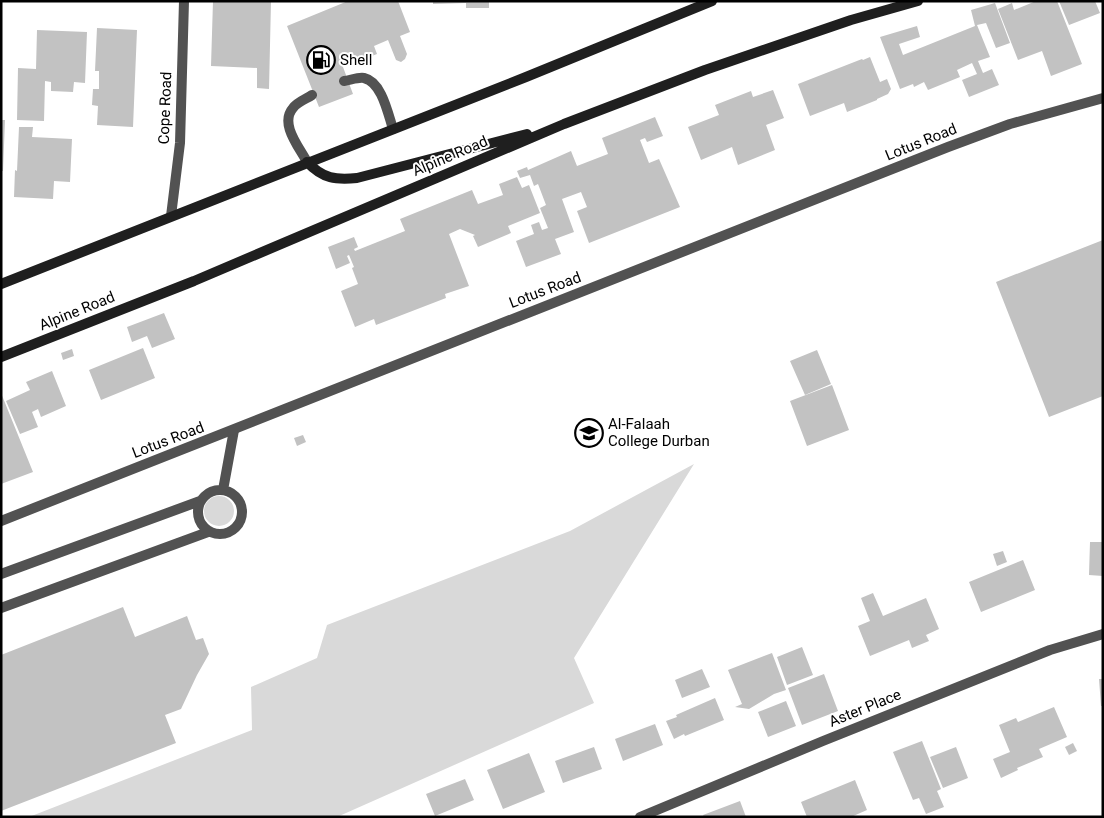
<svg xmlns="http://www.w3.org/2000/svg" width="1104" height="818" font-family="Roboto,sans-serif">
	<rect width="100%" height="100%" fill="#fff"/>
	<path fill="#d9d9d9" d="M694 464 574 658 594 703 337 817H29L252 730 251 687 317 658 327 625 570 531Z
		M204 511a15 15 0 1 1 30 0a15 15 0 1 1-30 0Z"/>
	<path fill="#c2c2c2" d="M213 1H271L269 89 257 88V68L211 66Z
		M348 1H398L410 32 400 36 407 54 405 59 401 62 396 60 388 40 374 46 377 54 343 67 353 94 319 107 287 26Z
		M433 1H489V8H466V3L433 4Z
		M1036 1H1057L1082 64 1051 76 1042 51 1018 60 998 9 1012 3 1014 10Z
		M1059 1H1095L1100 13 1069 25Z
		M995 3 1010 43 996 48 986 23 977 25 990 57 978 61 983 73 992 69 999 85 969 97 962 80 977 74 972 63 957 70 960 77 928 90 924 82 914 87 913 84 900 89 880 37 917 26 920 37 899 44 903 55 975 26 971 10Z
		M97 28 137 30 133 127 97 125 98 106 92 105 93 89H99V71H95Z
		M37 30 87 32 85 83 74 82 73 92 51 91V82L45 81 44 121 17 120 18 68 36 69Z
		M870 57 880 82 887 79 891 89 888 94 877 99V100L847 112 844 103 810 116 798 84 862 59 863 60Z
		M773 90 784 118 766 125 775 150 738 165 732 147 701 160 688 127 719 115 715 105 751 91 753 97Z
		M655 117 663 136 647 142 645 138 640 140 649 163 659 159 680 207 589 243 577 211 587 207 581 192 562 199 574 232 555 239 561 254 526 267 516 241 534 234 531 225 539 222 542 230 548 228 540 208 546 205 538 184 534 186 530 175 520 178 517 171 527 167 528 170 571 151 577 166 608 154 602 138Z
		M1 120H5L3 171H1Z
		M19 127H33L32 137 72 139 70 182 54 181 53 199 14 197 15 170 17 171Z
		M517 177 522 188 529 185 540 213 508 226 511 233 478 247 473 236 475 235 460 229 449 234 469 286 445 294 446 298 376 325 374 319 355 327 341 291 358 284 352 268 354 267 349 255 347 256 350 263 336 269 328 247 354 237 358 247 354 249 355 251 405 231 400 219 472 190 478 204 503 195 499 184Z
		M1103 240V396L1049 417 996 282Z
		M164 313 175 339 152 348 147 336 132 342 127 327Z
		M143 348 155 378 101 400 89 370Z
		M72 349 74 356 63 360 61 353Z
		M817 350 831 384 805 395 790 361Z
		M52 371 66 406 41 417 38 409 32 412 38 427 20 434 6 401 30 390 26 382Z
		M832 385 849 430 807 446 790 401Z
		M1 393 33 472 1 484Z
		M303 435 306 442 297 446 294 438Z
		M1090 542H1103V576L1089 575Z
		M1003 551 1007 562 997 566 993 554Z
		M1023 560 1035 590 981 612 969 582Z
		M873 593 883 616 926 598 939 629 926 635 929 641 912 648 909 640 870 656 858 626 870 621 861 598Z
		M123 607 135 637 187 616 196 640 203 638 209 654 197 675 181 709 165 715 176 743 1 811V655Z
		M802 647 813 675 787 685 777 657Z
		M772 653 786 690 774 694 749 709 735 707 742 704 728 670Z
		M702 669 710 687 682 698 675 680Z
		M824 674 838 711 802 725 788 688Z
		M1099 679H1103V706H1101Z
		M715 698 724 720 685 736 684 734 674 739 666 721 677 717 676 715Z
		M786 701 796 726 768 737 758 712Z
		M1054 707 1067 737 1039 749 1043 757 1017 768 1018 770 1001 778 993 759 1010 752 999 725 1016 718 1018 722Z
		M655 724 663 745 623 761 615 739Z
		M922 741 941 789 937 791 944 807 926 814 919 798 913 800 893 752Z
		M1073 743 1077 751 1069 755 1065 747Z
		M594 747 602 769 563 783 555 761Z
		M956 747 968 778 943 788 930 757Z
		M529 753 545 792 503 809 487 770Z
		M465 779 474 800 435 816 426 794Z
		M855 780 867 810 851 817H807L801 802Z
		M740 801 746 817H704L703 815Z"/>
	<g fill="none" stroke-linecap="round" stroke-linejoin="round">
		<path stroke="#525252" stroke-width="10" d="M344 81C351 80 358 77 364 78 382 82 388 114 393 129
			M307 162C300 148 279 124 293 108 297 102 306 99 312 95
			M198 512a22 22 0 1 1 44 0a22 22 0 1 1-44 0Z
			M223 490 234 430
			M1 574 200 501
			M1 608 208 532"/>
		<path stroke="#525252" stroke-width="10" d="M171 216 180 143 184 1
			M1 521 948 147 1010 124 1103 98
			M640 817 823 741 1050 650 1103 634"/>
		<path stroke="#1f1f1f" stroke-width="10" d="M307 162C323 179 336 180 357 178L527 134
			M1 284 526 77 712 1
			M1 357 194 281 564 124 705 70 851 20 918 1"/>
	</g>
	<defs>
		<symbol id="fuel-ring" viewBox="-11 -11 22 22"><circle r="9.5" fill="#fff" stroke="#000" stroke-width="1.5"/><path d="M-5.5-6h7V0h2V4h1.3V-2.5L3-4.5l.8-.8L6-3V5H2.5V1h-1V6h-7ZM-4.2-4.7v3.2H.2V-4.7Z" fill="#000"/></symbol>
		<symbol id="school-ring" viewBox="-11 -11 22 22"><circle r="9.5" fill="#fff" stroke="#000" stroke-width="1.5"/><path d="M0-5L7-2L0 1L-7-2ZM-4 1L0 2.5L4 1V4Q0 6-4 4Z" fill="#000"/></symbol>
	</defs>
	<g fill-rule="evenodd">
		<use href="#fuel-ring" x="305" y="44" width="32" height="32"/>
		<use href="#school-ring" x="573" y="417" width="32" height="32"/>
	</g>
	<g text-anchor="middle" stroke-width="4" stroke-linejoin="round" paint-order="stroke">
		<g font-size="15" fill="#000" stroke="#fff" text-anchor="start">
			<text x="340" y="65">Shell</text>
			<text x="608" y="429">Al-Falaah<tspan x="608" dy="17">College Durban</tspan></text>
		</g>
		<g font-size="15" fill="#000" stroke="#fff">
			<text transform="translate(165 108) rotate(-88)" y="5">Cope Road</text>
			<text transform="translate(921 142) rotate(-22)" y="5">Lotus Road</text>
			<text transform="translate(450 156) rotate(-23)" y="5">Alpine Road</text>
			<text transform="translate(545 290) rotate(-21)" y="5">Lotus Road</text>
			<text transform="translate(77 311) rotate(-22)" y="5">Alpine Road</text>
			<text transform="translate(168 440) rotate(-21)" y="5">Lotus Road</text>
			<text transform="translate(865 708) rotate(-22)" y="5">Aster Place</text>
		</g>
	</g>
	<rect width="1104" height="818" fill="none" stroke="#000000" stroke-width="5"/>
</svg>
